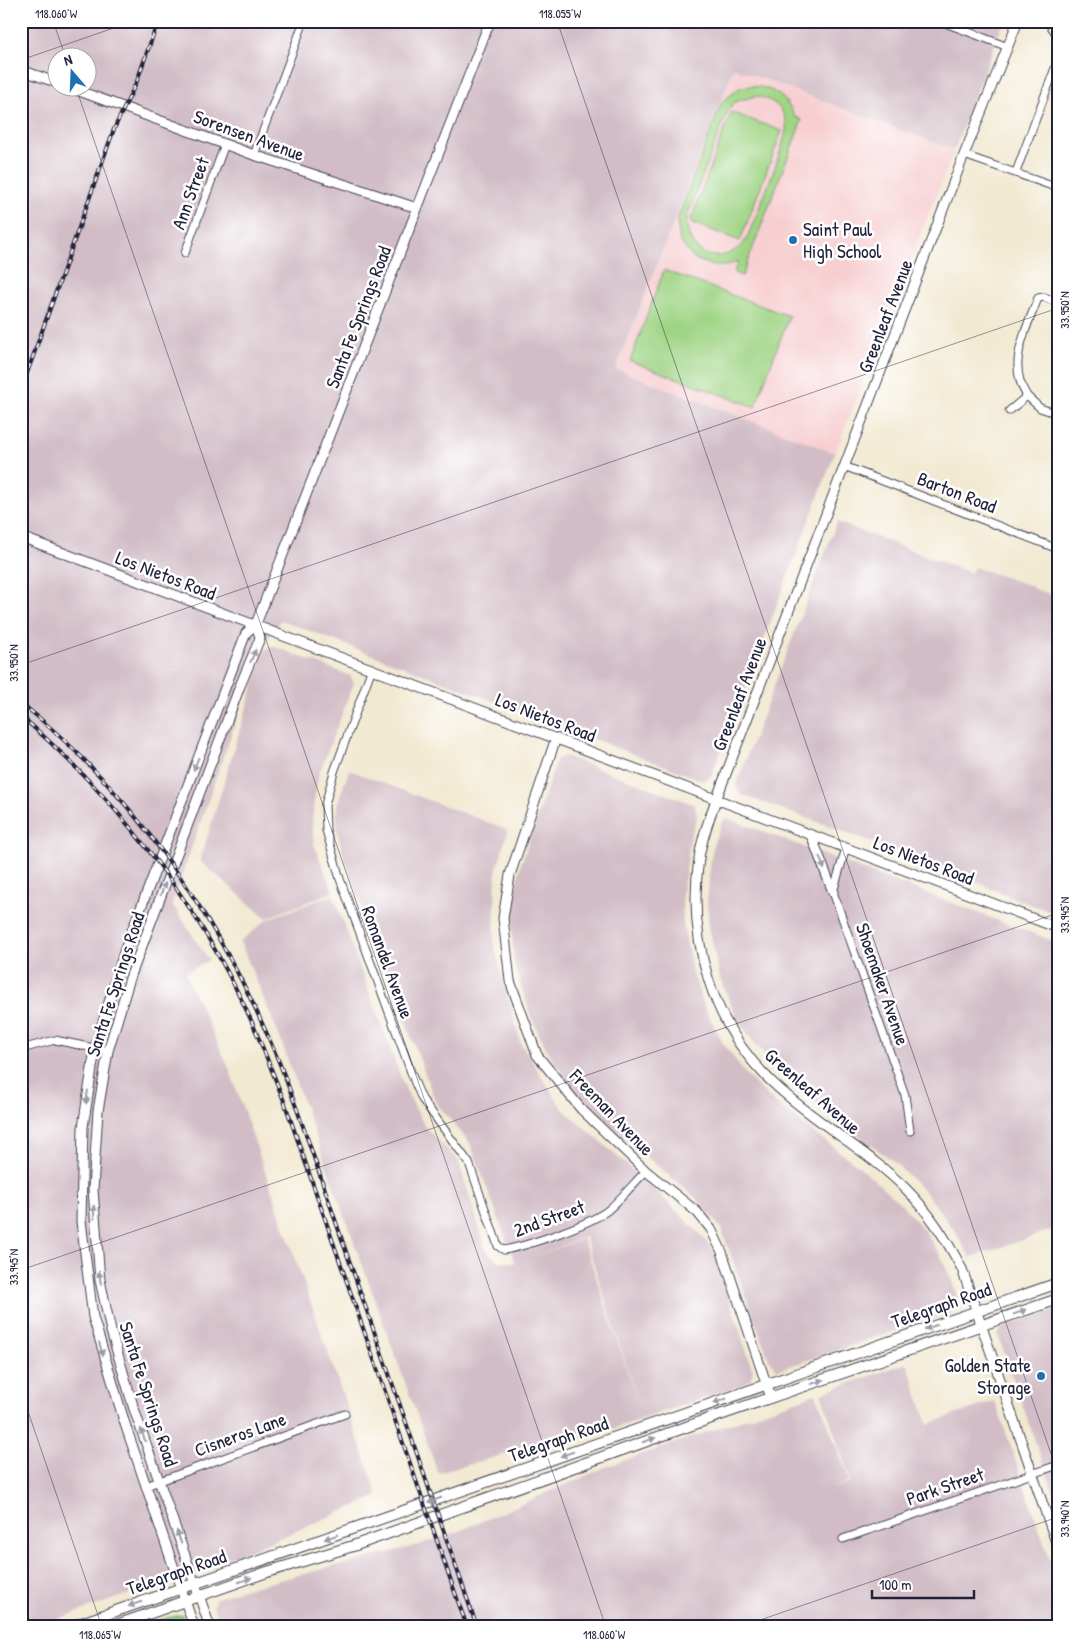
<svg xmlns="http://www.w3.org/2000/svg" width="1079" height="1648" font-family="'Patrick Hand',sans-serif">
	<rect width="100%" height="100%" fill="#fff"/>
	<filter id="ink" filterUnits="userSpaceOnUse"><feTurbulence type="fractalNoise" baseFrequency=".02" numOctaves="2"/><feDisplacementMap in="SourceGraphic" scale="10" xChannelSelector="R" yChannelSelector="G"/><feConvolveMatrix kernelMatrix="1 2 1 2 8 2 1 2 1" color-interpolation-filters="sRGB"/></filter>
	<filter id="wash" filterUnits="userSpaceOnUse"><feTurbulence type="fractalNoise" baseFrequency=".0096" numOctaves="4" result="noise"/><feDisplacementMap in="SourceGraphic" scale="20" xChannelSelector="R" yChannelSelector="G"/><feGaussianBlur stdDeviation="1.12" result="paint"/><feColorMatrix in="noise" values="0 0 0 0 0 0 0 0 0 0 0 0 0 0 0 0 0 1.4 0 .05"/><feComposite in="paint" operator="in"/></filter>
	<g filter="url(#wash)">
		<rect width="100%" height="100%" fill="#f2e9d2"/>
		<path fill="#f7cfd1" d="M734 68 954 150 835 453 616 370Z"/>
		<path fill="#d2bdc6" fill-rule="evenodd" d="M21 21H1004L954 150 734 68 616 369 835 453 711 777 704 781 281 620 261 648 172 904 209 960 185 973 229 1068 378 1496 249 1551 36 1627H21ZM58 58H88V88H58Z
			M837 522 971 573 974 567 1032 586V588L1058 597V914L1010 897 947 869 740 794 736 785Z
			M273 646 351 676 354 683 318 776 314 802 312 824 314 844 333 892 266 918 200 861 264 650Z
			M565 756 695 805 697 817 691 834 682 895 683 922 692 971 704 1006 723 1043 748 1077 775 1103 861 1168 901 1204 924 1230 940 1255 952 1281 959 1303 954 1311 778 1370 770 1362 721 1228 695 1197 598 1117 573 1090 548 1052 531 1017 515 968 512 933 514 895 521 864 557 759Z
			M349 770 508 830 496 872 494 945 521 1044 562 1108 651 1186 701 1235 713 1250 753 1371 751 1378 743 1385 514 1462 510 1453 438 1473 277 1030 240 942 267 919 333 895 404 1086 425 1127 458 1160 487 1252 498 1261 515 1263 470 1143 436 1103 344 858 337 829V805ZM585 1237 637 1398V1399L583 1239 530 1258Z
			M727 818 1058 943V1239L1054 1229 970 1258 955 1231 926 1193 894 1162 801 1092 756 1045 737 1018 720 979 709 926 707 903 710 867 713 845 722 822Z
			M1058 1309V1506L998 1335 1003 1327Z
			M907 1363 928 1424 995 1401 1058 1583V1627H220L213 1606 215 1599 240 1590 415 1546 462 1530 608 1466 816 1394 850 1481 829 1489 851 1482 821 1393Z"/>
		<path fill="#9fd484" stroke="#607b60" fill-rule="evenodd" d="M751 86C773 87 786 96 795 117L802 120 742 276 734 273 738 261 726 266H714L694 259 680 242 677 220 722 102 739 88ZM755 96C769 98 782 105 786 121 790 138 755 217 747 238 724 271 683 256 687 216L728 110 735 102Z
			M731 112 782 131 740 241 690 222Z
			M664 270 789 316 755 407 630 361Z
			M182 1615 185 1627H159L158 1620Z"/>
	</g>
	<g filter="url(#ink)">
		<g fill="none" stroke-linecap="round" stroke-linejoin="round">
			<defs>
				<path id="minor" d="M940 21 1008 47
					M1047 21 1058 36
					M254 155 304 21
					M964 155 1058 188
					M1016 172 1058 60
					M185 253 225 144
					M1027 396C1006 364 1026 331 1038 298L1044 297 1058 303
					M1009 411 1027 396 1040 408 1058 414
					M844 466 1058 549
					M372 668 334 772 325 805 326 830 340 879 415 1083 422 1099 469 1163 498 1246 504 1250C527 1246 591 1224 608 1210 622 1198 633 1184 646 1171
					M846 848 833 892 905 1095 910 1131
					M21 1049 55 1040 108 1051
					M146 1486 345 1414
					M843 1539 1058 1465"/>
				<path id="tertiary" d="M21 70 58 83
					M71 88 254 155 417 208
					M556 738 510 875 503 918 510 981 537 1055 581 1109 646 1171 697 1212 711 1229 722 1252 771 1398"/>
				<path id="secondary" d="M1018 21 964 155 716 800C709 819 702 838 699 858 687 940 712 1026 773 1083 814 1122 866 1149 906 1189 930 1213 947 1240 962 1269L1058 1548
					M21 537 1058 928
					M811 835 833 892
					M194 1627 125 1424 93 1317 81 1221 83 1127 95 1049 124 952 246 633 256 624 490 21
					M210 1627 134 1409 111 1331 100 1280 93 1189 98 1111 108 1051 130 978 240 686 260 638 256 624"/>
				<path id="primary" d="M70 1627 1058 1283
					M111 1627 267 1572 353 1546 717 1416 1058 1299"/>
			</defs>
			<use href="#minor" stroke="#414052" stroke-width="9"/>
			<use href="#tertiary" stroke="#414052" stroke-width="11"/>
			<use href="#secondary" stroke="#414052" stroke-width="11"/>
			<use href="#primary" stroke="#414052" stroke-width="12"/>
			<use href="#minor" stroke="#fff" stroke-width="7"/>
			<use href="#tertiary" stroke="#fff" stroke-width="9"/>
			<use href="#secondary" stroke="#fff" stroke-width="9"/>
			<use href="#primary" stroke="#fff" stroke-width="10"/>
			<defs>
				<path id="rail" d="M21 390 114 129 137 81 158 21
					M21 703C138 796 223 926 279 1062 305 1127 326 1194 349 1260 392 1382 435 1505 477 1627
					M21 716C118 800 198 903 251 1020 263 1047 273 1074 284 1101L467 1627"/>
			</defs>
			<use href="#rail" stroke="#22223b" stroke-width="4"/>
			<use href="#rail" stroke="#fff" stroke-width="2" stroke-dasharray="5.5" stroke-linecap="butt"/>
		</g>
		<defs><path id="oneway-solid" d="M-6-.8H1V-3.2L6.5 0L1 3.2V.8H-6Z" transform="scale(1.25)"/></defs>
		<g fill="#9c9ca7">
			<use href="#oneway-solid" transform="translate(253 656) rotate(-67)"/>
			<use href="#oneway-solid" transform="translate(196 764) rotate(111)"/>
			<use href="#oneway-solid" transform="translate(822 863) rotate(69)"/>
			<use href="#oneway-solid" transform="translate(163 889) rotate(-69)"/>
			<use href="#oneway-solid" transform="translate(87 1097) rotate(97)"/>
			<use href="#oneway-solid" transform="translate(94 1212) rotate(-92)"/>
			<use href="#oneway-solid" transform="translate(100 1278) rotate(-98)"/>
			<use href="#oneway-solid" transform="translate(1020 1312) rotate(-20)"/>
			<use href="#oneway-solid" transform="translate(931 1327) rotate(161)"/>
			<use href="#oneway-solid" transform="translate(101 1349) rotate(74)"/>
			<use href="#oneway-solid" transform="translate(817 1382) rotate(-19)"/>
			<use href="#oneway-solid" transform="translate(720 1401) rotate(161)"/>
			<use href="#oneway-solid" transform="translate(143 1435) rotate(-110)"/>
			<use href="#oneway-solid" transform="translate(649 1440) rotate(-19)"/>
			<use href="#oneway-solid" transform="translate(567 1454) rotate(161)"/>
			<use href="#oneway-solid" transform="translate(435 1500) rotate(161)"/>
			<use href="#oneway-solid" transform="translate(179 1537) rotate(-109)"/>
			<use href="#oneway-solid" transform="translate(331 1537) rotate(161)"/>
			<use href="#oneway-solid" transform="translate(245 1580) rotate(-19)"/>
			<use href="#oneway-solid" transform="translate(135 1604) rotate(161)"/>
		</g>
	</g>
	<path fill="none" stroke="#22223b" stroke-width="1" stroke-opacity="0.45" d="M53 21 66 58M557 21 1058 1474M21 60 134 21M76 88 606 1627M21 665 1058 308M21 1270 1058 913M21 1391 102 1627M740 1627 1058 1517"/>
	<g fill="#1f6fb2" stroke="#fff" stroke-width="2">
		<circle cx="793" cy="240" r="5"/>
		<circle cx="1041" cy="1376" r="5"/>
	</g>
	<g text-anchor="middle" stroke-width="5" stroke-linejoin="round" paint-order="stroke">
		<g font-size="19" fill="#22223b" stroke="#fff">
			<text transform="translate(249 135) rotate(20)" y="7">Sorensen Avenue</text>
			<text transform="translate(190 193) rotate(-70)" y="7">Ann Street</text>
			<text transform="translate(885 316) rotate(-69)" y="7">Greenleaf Avenue</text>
			<text transform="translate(358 317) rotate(-69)" y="7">Santa Fe Springs Road</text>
			<text transform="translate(957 492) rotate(21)" y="7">Barton Road</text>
			<text transform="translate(166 575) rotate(21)" y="7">Los Nietos Road</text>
			<text transform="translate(739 694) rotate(-69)" y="7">Greenleaf Avenue</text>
			<text transform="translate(546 717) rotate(21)" y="7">Los Nietos Road</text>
			<text transform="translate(924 860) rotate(21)" y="7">Los Nietos Road</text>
			<text transform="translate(388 962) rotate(70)" y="7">Romandel Avenue</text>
			<text transform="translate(115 984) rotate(-72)" y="7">Santa Fe Springs Road</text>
			<text transform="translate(883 984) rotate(71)" y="7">Shoemaker Avenue</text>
			<text transform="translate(813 1091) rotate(41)" y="7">Greenleaf Avenue</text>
			<text transform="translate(612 1112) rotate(46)" y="7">Freeman Avenue</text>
			<text transform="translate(549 1218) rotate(-20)" y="7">2nd Street</text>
			<text transform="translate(941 1305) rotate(-19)" y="7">Telegraph Road</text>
			<text transform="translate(149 1394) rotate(72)" y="7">Santa Fe Springs Road</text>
			<text transform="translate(240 1434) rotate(-20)" y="7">Cisneros Lane</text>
			<text transform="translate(558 1439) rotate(-19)" y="7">Telegraph Road</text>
			<text transform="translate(945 1486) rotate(-19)" y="7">Park Street</text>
			<text transform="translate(176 1572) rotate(-19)" y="7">Telegraph Road</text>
		</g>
		<g font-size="19" fill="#22223b" stroke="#fff" text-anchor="start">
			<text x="803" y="236">Saint Paul<tspan x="803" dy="22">High School</tspan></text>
			<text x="1031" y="1372" text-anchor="end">Golden State<tspan x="1031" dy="22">Storage</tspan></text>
		</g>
	</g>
	<rect width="1079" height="1648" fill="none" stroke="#fff" stroke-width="55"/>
	<g transform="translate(72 72) rotate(341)"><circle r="24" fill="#ffffff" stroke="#a7a7b1"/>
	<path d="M0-4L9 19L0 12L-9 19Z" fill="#1f6fb2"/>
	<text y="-8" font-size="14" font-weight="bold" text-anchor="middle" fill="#22223b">N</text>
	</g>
	<path d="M872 1590v8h102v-8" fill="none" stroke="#22223b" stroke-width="2.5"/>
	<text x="879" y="1590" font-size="15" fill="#22223b" stroke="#ffffff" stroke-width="4" paint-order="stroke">100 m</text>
	<rect x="28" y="28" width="1024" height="1592" fill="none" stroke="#22223b" stroke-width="2"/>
	<g font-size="12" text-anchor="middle" fill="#22223b">
		<text x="56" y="18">118.060°W</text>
		<text x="560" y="18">118.055°W</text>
		<text transform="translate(1065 310) rotate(-90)" y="4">33.950°N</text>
		<text transform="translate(14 663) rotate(-90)" y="4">33.950°N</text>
		<text transform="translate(1065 915) rotate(-90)" y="4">33.945°N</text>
		<text transform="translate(14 1267) rotate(-90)" y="4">33.945°N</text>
		<text transform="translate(1065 1519) rotate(-90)" y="4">33.940°N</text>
		<text x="100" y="1639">118.065°W</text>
		<text x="604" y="1639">118.060°W</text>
	</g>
</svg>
